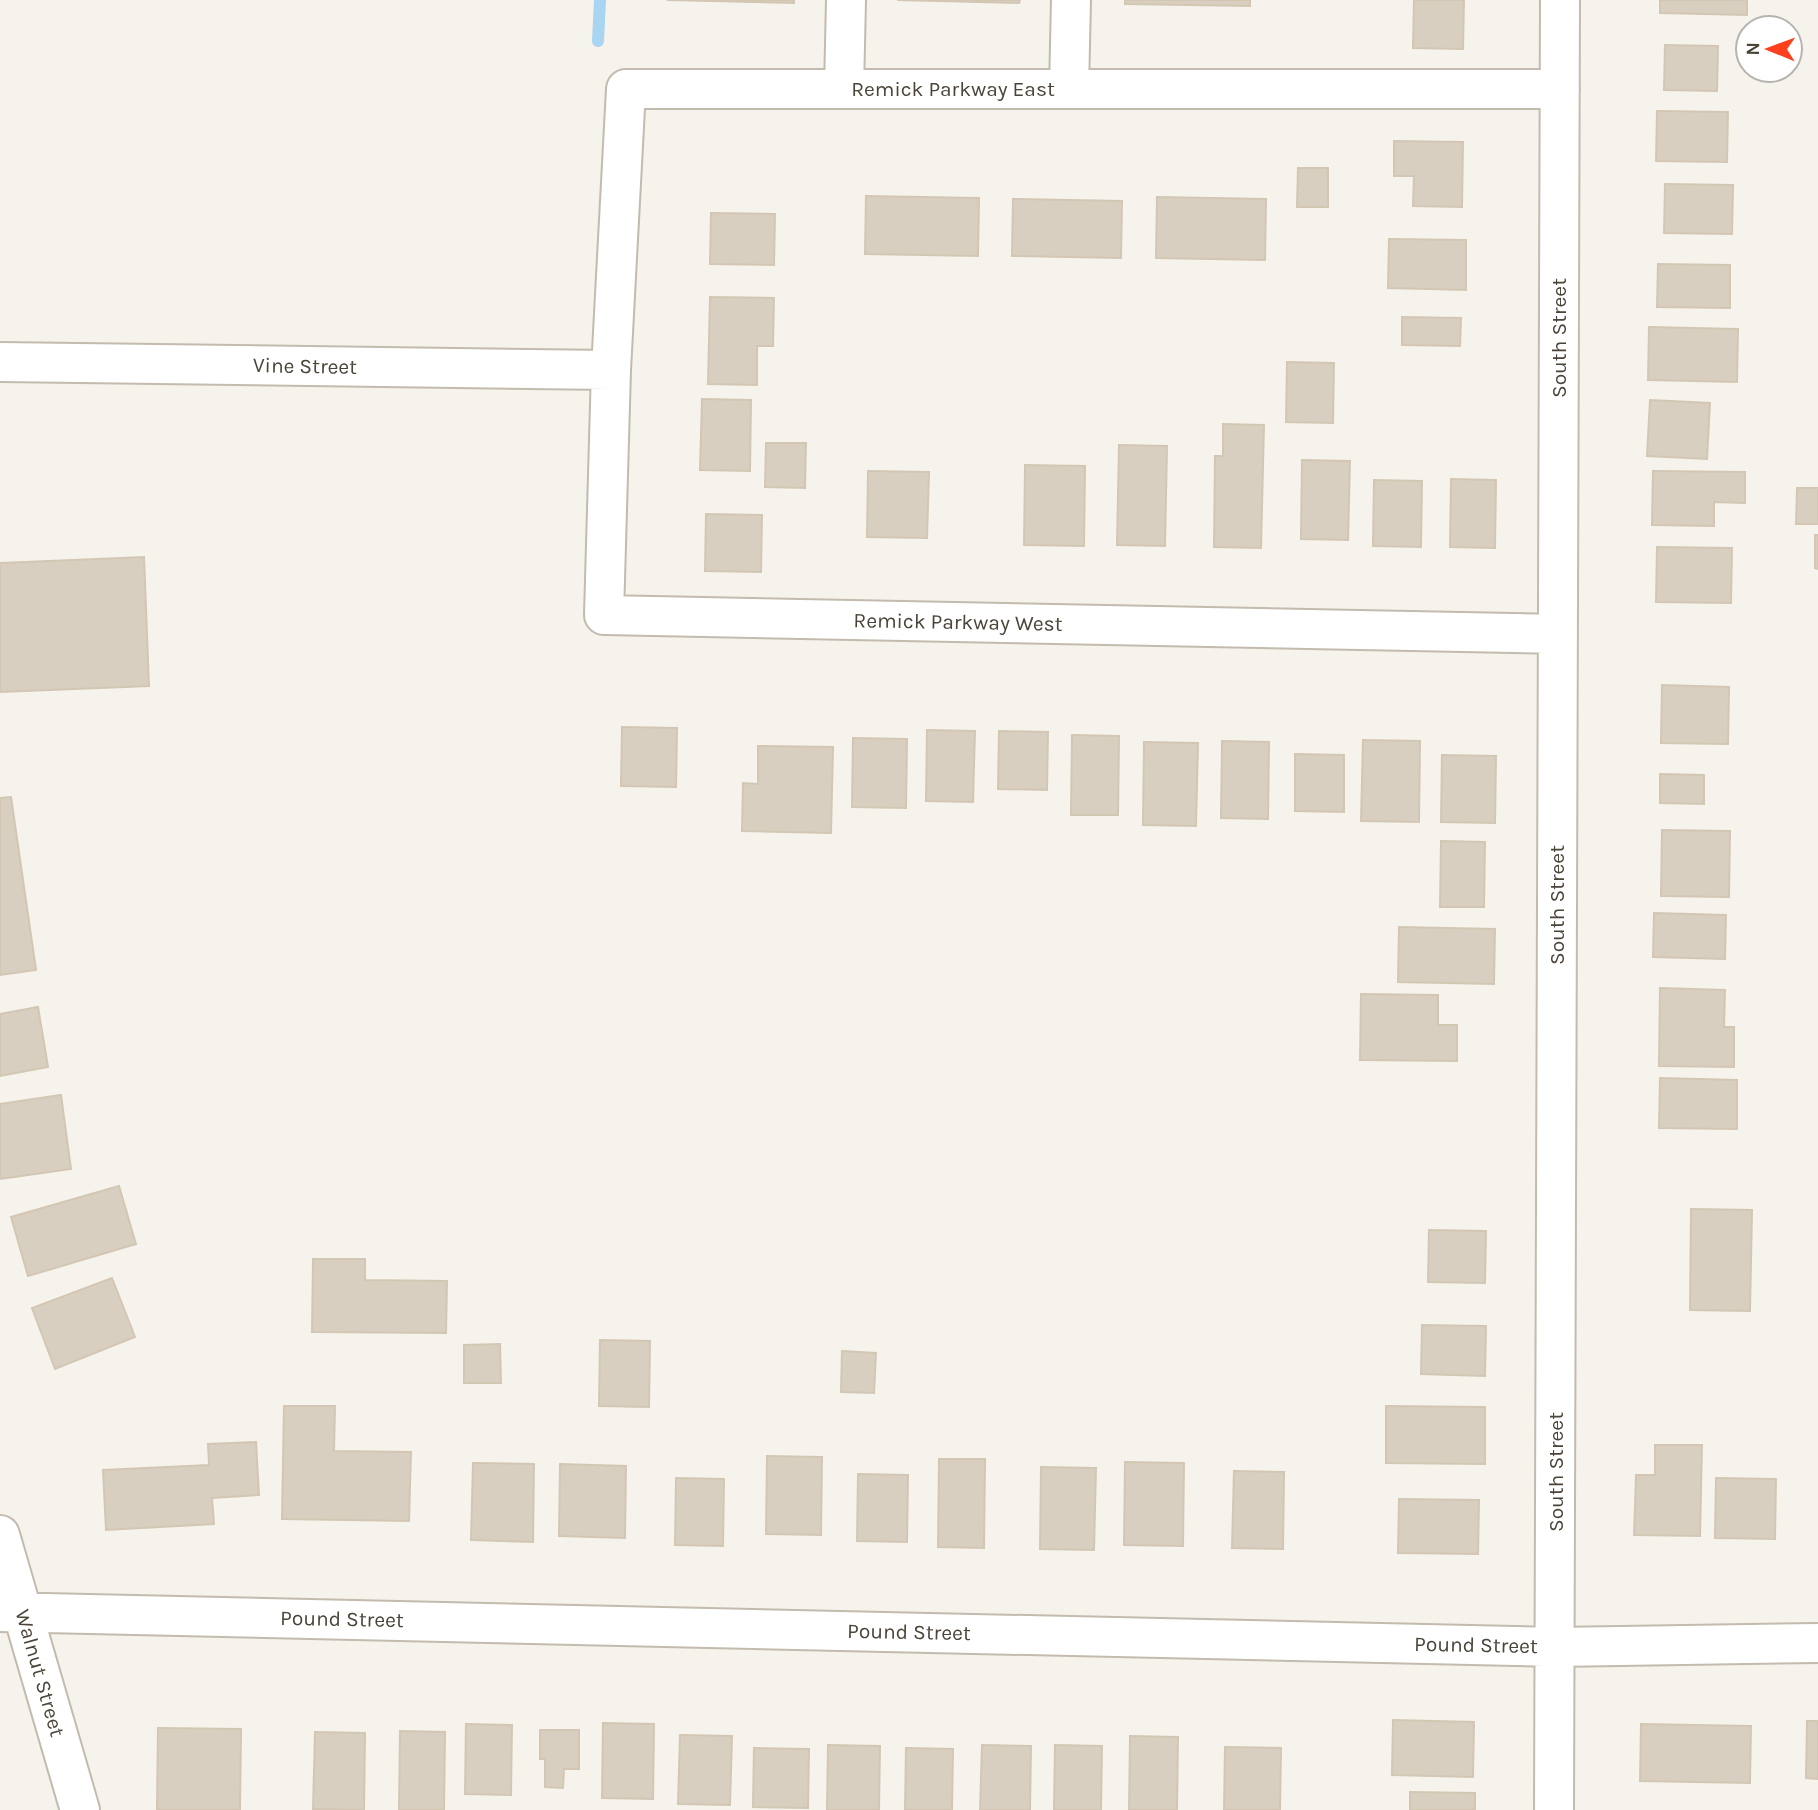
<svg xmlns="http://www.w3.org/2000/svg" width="1818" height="1810" font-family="Karla,sans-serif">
	<rect width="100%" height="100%" fill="#f6f3ec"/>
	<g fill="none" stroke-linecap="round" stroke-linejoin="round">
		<path stroke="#a9d4f2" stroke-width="12" d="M598 41 600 0"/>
	</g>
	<path fill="#d8cfc1" stroke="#d3c7b4" stroke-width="2" d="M667 0H794V3Z
		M897 0H1020L1019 3Z
		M1125 0H1250V6L1125 4Z
		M1414 0H1464L1463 49 1413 48Z
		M1660 0H1747V15L1660 13Z
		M1665 45 1718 46 1717 91 1664 90Z
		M1657 111 1728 112 1727 162 1656 161Z
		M1394 141 1463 142 1462 207 1413 206 1414 176H1394Z
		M1298 168H1328V207H1297Z
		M1665 184 1733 185 1732 234 1664 233Z
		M866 196 979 198 978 256 865 254Z
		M1157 197 1266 199 1265 260 1156 258Z
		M1013 199 1122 201 1121 258 1012 256Z
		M711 213 775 214 774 265 710 264Z
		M1389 239 1466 240V290L1388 288Z
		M1658 264 1730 265V308L1657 307Z
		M710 297 774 298 773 346H757V385L708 384Z
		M1402 317 1461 318 1460 346 1402 345Z
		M1649 327 1738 329 1737 382 1648 380Z
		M1287 362 1334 363 1333 423 1286 422Z
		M702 399 751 400 750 471 700 470Z
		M1650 400 1710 403 1707 459 1647 456Z
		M1223 424 1264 425 1261 548 1214 547 1215 456H1223Z
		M766 443H806L805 488 765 487Z
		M1119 445 1167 446 1165 546 1117 545Z
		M1302 460 1350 461 1348 540 1301 539Z
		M1025 465 1085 466 1084 546 1024 545Z
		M868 471 929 472 927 538 867 537Z
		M1653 471 1745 472V503L1714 502V526L1652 525Z
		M1451 479 1496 480 1495 548 1450 547Z
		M1374 480 1422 481 1421 547 1373 546Z
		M1797 488H1818V524H1796Z
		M706 514 762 515 761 572 705 571Z
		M1815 535H1818V569L1815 568Z
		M1657 547 1732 548 1731 603 1656 602Z
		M144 557 149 686 0 692V563Z
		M1662 685 1729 687 1728 744 1661 743Z
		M622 727 677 728 676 787 621 786Z
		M927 730 975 731 973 802 926 801Z
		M999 731 1048 732 1047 790 998 789Z
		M1072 735 1119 736 1118 815H1071Z
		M853 738 907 739 906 808 852 807Z
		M1363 740 1420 741 1419 822 1361 821Z
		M1222 741 1269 742 1268 819 1221 818Z
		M1144 742 1198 743 1196 826 1143 825Z
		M758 746 833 747 831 833 742 831 743 783 758 784Z
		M1295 754 1344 755V812L1295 811Z
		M1442 755 1496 756 1495 823 1441 822Z
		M1660 774 1704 775V804L1660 803Z
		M11 797 36 970 0 975V798Z
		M1662 830 1730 831 1729 897 1661 896Z
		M1441 841 1485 842 1484 907H1440Z
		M1654 913 1726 915 1725 959 1653 957Z
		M1399 927 1495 929 1494 984 1398 982Z
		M1660 988 1725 990 1724 1027H1734V1067L1659 1066Z
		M1361 994 1438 995V1025H1457V1061L1360 1060Z
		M38 1007 48 1067 0 1076V1014Z
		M1660 1078 1737 1080V1129L1659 1128Z
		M61 1095 71 1169 0 1179V1104Z
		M119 1186 136 1244 28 1276 11 1217Z
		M1691 1209 1752 1210 1750 1311 1690 1310Z
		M1429 1230 1486 1231 1485 1283 1428 1282Z
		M313 1259H365V1280L447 1281 446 1333 312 1332Z
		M112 1278 135 1337 55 1369 32 1308Z
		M1422 1325 1486 1326 1485 1376 1421 1374Z
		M600 1340 650 1341 649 1407 599 1406Z
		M500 1344 501 1383H464V1345Z
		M842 1351 876 1353 874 1393 841 1392Z
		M284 1406H335L334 1451 411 1452 409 1521 282 1519Z
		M1386 1406 1485 1407V1464L1386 1463Z
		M256 1442 259 1495 212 1498 214 1524 106 1530 103 1470 209 1465 208 1444Z
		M1655 1445H1702L1700 1536 1634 1535 1636 1475H1655Z
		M767 1456 822 1457 821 1535 766 1534Z
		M939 1459H985L984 1548 938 1547Z
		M1125 1462 1184 1463 1183 1546 1124 1545Z
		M473 1463 534 1464 533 1542 471 1540Z
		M560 1464 626 1466 625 1538 559 1536Z
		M1041 1467 1096 1468 1094 1550 1040 1549Z
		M1234 1471 1284 1472 1283 1549 1232 1548Z
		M858 1474 908 1475 907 1542 857 1541Z
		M676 1478 724 1479 723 1546 675 1545Z
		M1716 1478 1776 1479 1775 1539 1715 1538Z
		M1399 1499 1479 1500 1478 1554 1398 1553Z
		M1393 1720 1474 1722 1473 1777 1392 1775Z
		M1807 1721H1818V1779L1806 1778Z
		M603 1723 654 1724 653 1799 602 1798Z
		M466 1724 512 1725 511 1795 465 1794Z
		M1641 1724 1751 1726 1750 1783 1640 1781Z
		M158 1728 241 1729 240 1810H157Z
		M540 1730H579V1769H564L563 1788 545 1787V1759H540Z
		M400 1731 445 1732 444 1810H399Z
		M315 1732 365 1733 364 1810 313 1809Z
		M680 1735 732 1736 730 1805 678 1804Z
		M1130 1736 1178 1737 1177 1810H1129Z
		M828 1745 880 1746 879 1810H827Z
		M982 1745 1031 1746 1030 1810H980Z
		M1055 1745 1102 1746 1101 1810H1054Z
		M1225 1747 1281 1748 1280 1810H1224Z
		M754 1748 809 1749 808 1808 753 1807Z
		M906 1748 953 1749 952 1810H905Z
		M1410 1792 1475 1793V1810H1410Z"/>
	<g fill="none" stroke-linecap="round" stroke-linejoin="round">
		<defs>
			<path id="minor" d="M844 89 846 0
				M1069 89 1071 0
				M0 362 611 370
				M1558 634 604 615 611 370 626 89H1560
				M0 1535 80 1810
				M0 1612 1556 1647 1818 1643
				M1554 1810 1560 0"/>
		</defs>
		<use href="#minor" stroke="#c2bbae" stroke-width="42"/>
		<use href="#minor" stroke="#fff" stroke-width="38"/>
	</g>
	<g text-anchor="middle" stroke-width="5" stroke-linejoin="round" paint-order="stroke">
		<g font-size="21" fill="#4b4439" stroke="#fff">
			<text x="953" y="96">Remick Parkway East</text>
			<text transform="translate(1559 338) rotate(-90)" y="7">South Street</text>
			<text transform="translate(305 366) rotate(1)" y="7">Vine Street</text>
			<text transform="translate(958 622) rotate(1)" y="7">Remick Parkway West</text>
			<text transform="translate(1557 905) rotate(-90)" y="7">South Street</text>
			<text transform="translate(1556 1472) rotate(-90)" y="7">South Street</text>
			<text transform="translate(342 1619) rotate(1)" y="7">Pound Street</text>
			<text transform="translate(909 1632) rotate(1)" y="7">Pound Street</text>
			<text transform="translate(1476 1645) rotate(1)" y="7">Pound Street</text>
			<text transform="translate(40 1673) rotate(74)" y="7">Walnut Street</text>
		</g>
	</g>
	<g transform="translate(1769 49) rotate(271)"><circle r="33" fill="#ffffff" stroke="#b7b4b0" stroke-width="2"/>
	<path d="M0-5L12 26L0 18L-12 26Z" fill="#fc3f1d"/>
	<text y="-10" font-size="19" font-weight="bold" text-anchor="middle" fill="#4b4439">N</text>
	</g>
</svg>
